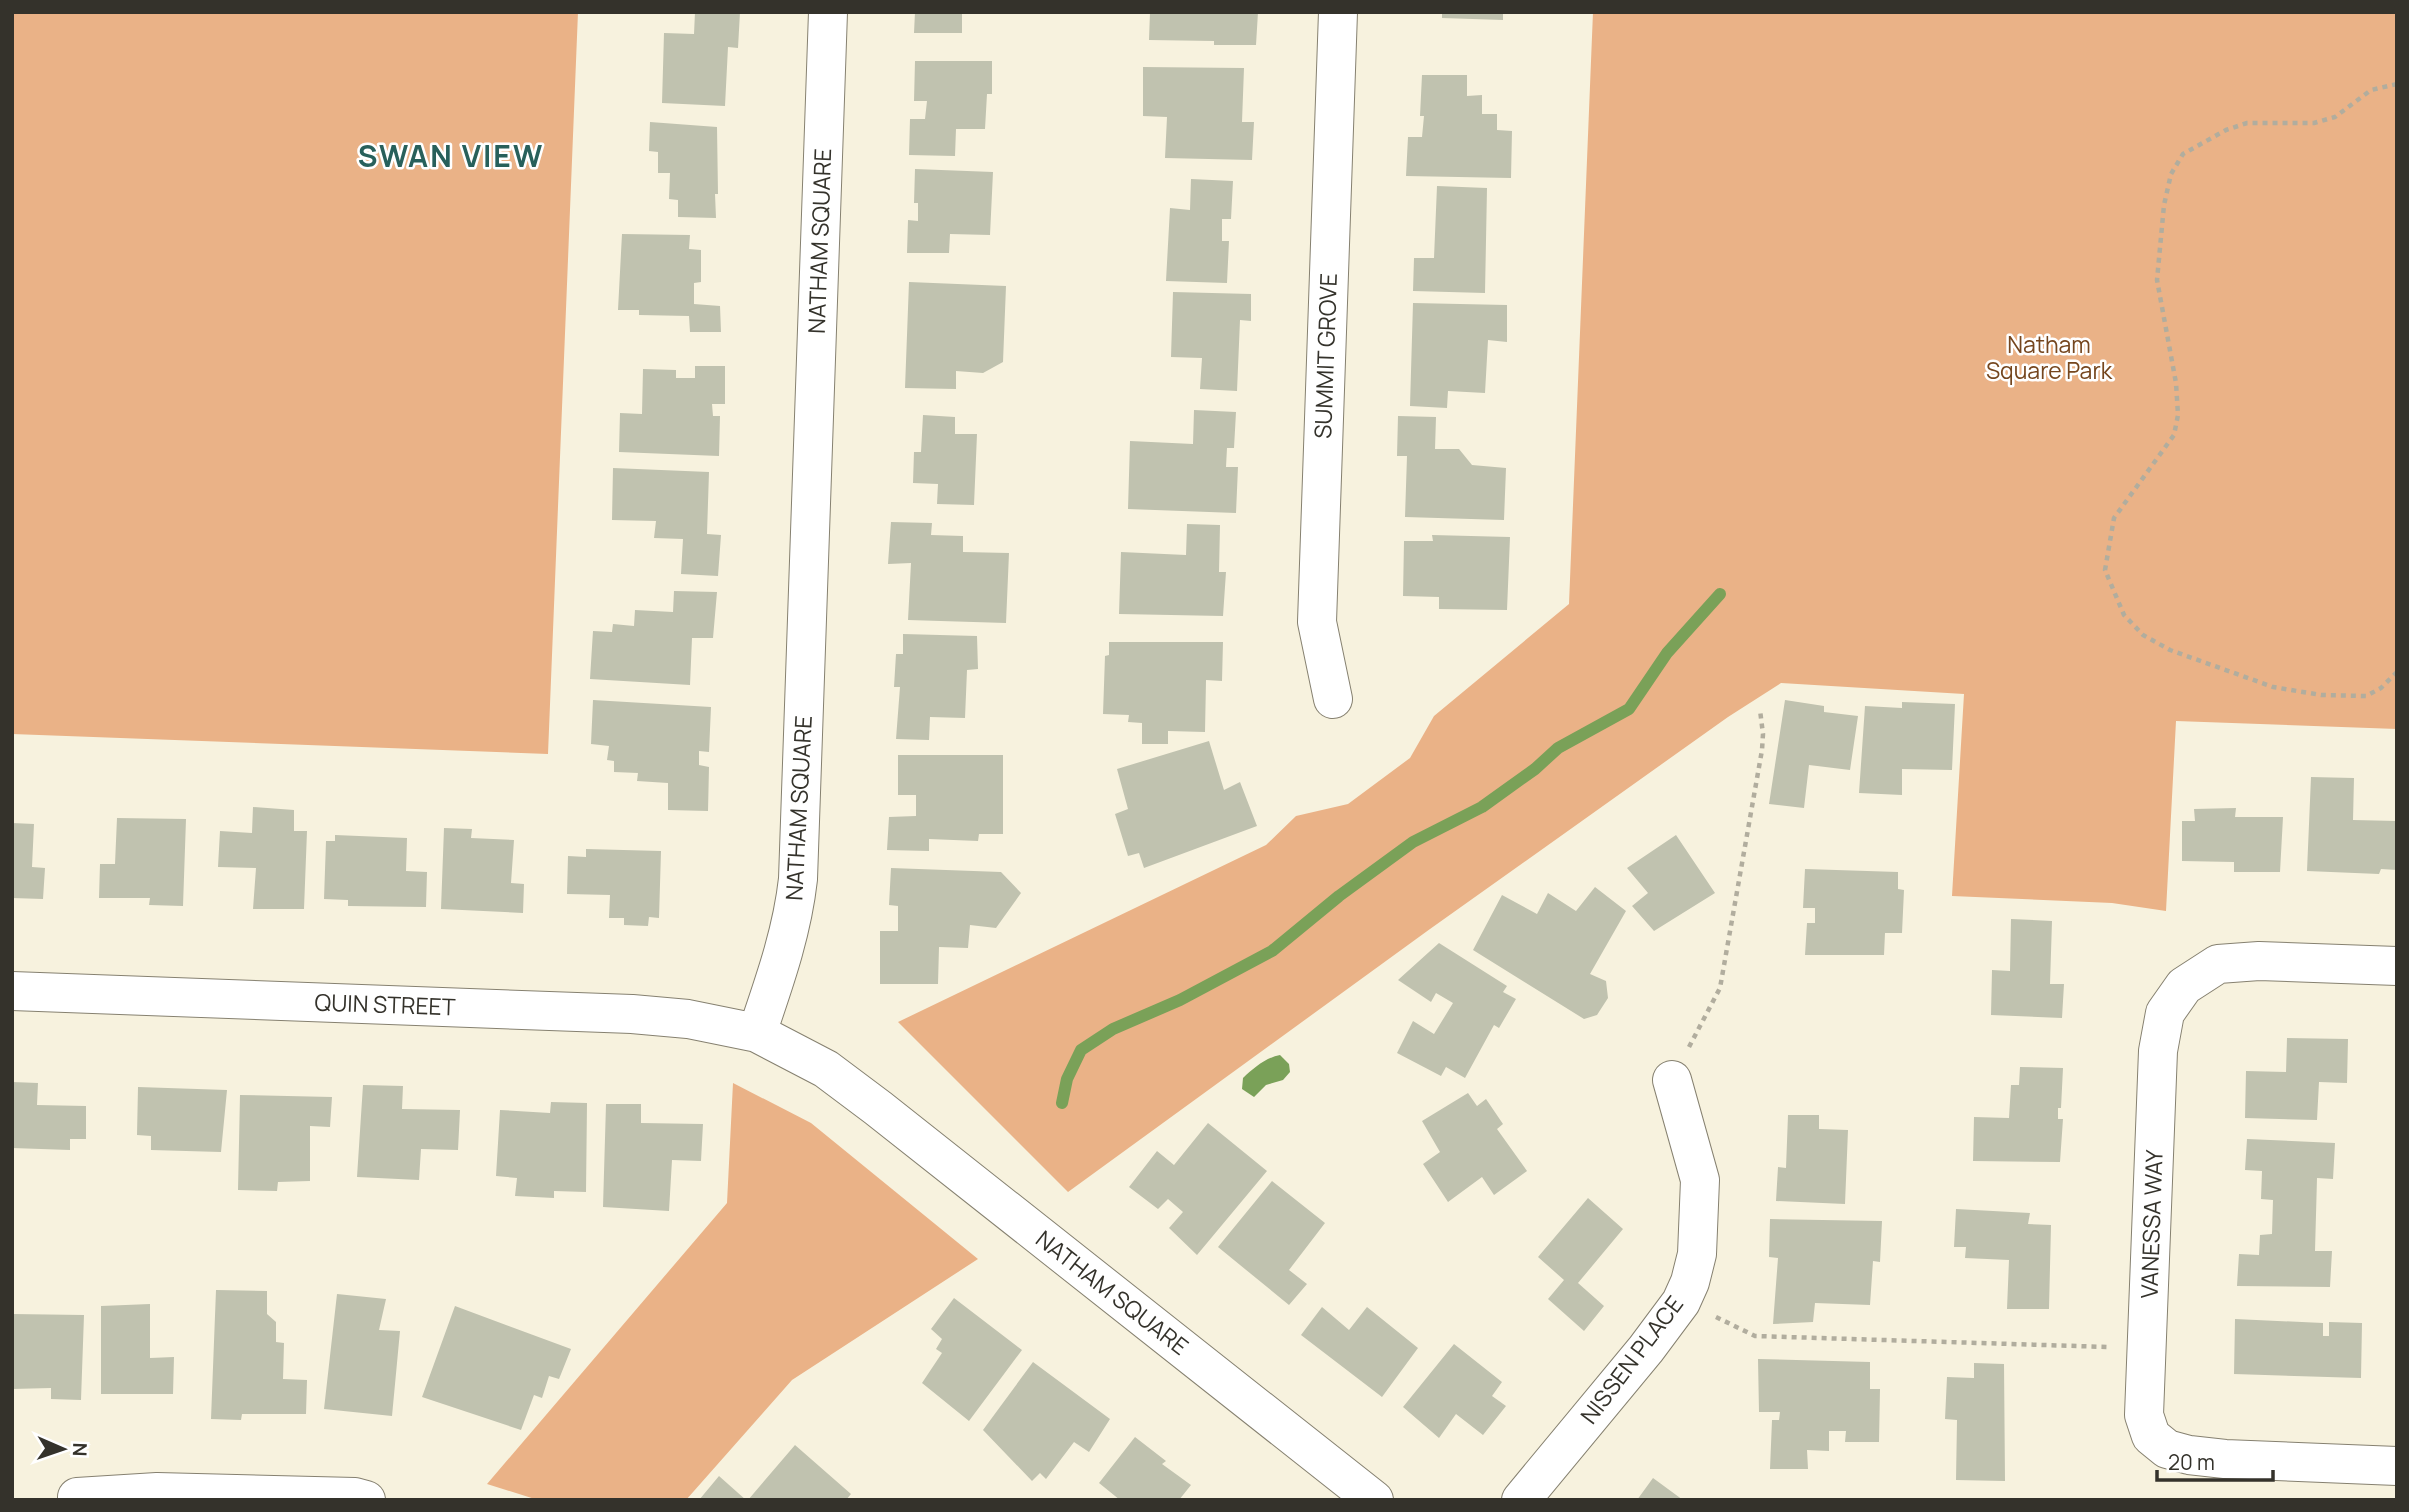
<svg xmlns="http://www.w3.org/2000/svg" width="2409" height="1512" font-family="Manrope,sans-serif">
	<rect width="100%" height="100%" fill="#f7f2de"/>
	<path fill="#eab287" d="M12 12H578L548 754 12 734Z
		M1593 12H2397V729L2176 721 2166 911 2112 903 1952 896 1964 694 1781 683 1728 717 1430 929 1068 1192 898 1022 1266 845 1296 816 1348 804 1410 758 1434 716 1569 604Z
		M733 1083 811 1123 978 1259 792 1380 686 1500H538L487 1484 727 1203Z"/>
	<path fill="#7aa158" d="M1280 1055 1289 1064 1290 1072 1283 1080 1266 1085 1254 1097 1242 1089 1243 1078C1254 1068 1265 1058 1280 1055Z"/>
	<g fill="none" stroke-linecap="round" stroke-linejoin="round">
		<path stroke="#7aa158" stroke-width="12" d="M1062 1103 1067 1079 1081 1050 1113 1029 1180 1000 1272 951 1339 896 1413 842 1482 807 1535 769 1558 748 1629 709 1667 653 1720 594"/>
	</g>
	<path fill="#c0c2af" d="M695 12H740L738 48 728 47 725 106 662 103 664 33 694 34Z
		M915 12H962V33H914Z
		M1150 12H1258L1256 45H1214V41L1149 40Z
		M1442 12H1503V20L1442 18Z
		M915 61H992V94H987L985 129H956L955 156 909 155 910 119H925L927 101H914Z
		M1143 67 1244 68 1242 122H1254L1252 160 1165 158 1167 117 1143 116Z
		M1422 75H1467V96L1482 95V114H1497V130L1512 131 1511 178 1406 176 1408 137H1422L1424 116H1420Z
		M650 122 717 127 718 194H715L716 218 678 217V200L669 199 670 173H658V152L649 151Z
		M915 169 993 172 990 235 950 234 949 253H907L908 220 918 221V203H914Z
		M1191 179 1233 181 1231 219H1222V241H1229L1227 283 1166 281 1170 208 1190 210Z
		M1437 186 1487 188 1485 293 1413 291 1414 258H1434Z
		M622 234 690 235 689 249 701 250V282L694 283V304L720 306 721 332H690L689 316 639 315V310H618Z
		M909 282 1006 286 1003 362 983 373 956 371V389L905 388Z
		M1173 292 1251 294V321L1240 320 1237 391 1200 389 1202 358 1171 357Z
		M1413 303 1507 305V342L1488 340 1485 393 1448 391 1447 408 1410 406Z
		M695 366H725V404H712L713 416H720L719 456 619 452 620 413 642 414 643 369 676 370V378H695Z
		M1194 410 1236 412 1234 448H1227L1226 467H1238L1236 513 1128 509 1130 441 1193 444Z
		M923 415 955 417V434H977L974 505 937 504 938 484 913 483 914 452H921Z
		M1398 416 1436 417 1435 449H1459L1472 465 1506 468 1504 520 1405 517 1407 456H1397Z
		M613 468 709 472 707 534 721 535 718 576 681 574 683 539 654 538 656 521 612 520Z
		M891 522 932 523 931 535 963 536V552L1009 553 1006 623 908 620 911 563 888 564Z
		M1187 524 1220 525 1219 572H1226L1223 616 1119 614 1121 552 1186 555Z
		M1432 535 1510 537 1507 610 1439 609V597L1403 596 1404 541H1433Z
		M674 591 717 592 713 638H692L690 685 590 679 593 631 612 632 613 624 634 626 635 610 673 612Z
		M903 634 977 636 978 669 967 670 965 718 930 717 929 740 896 739 900 687H894L896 654H903Z
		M1109 642H1223L1222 681 1206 680 1205 732 1168 731V744H1142V723L1128 722 1129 715 1103 714 1105 656 1109 655Z
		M593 700 711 707 709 752 699 751V765L709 767 708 811 668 810V783L637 781 638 773 614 772V761L607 760 609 746 591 744Z
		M1785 700 1824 706V712L1858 716 1850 770 1809 765 1804 808 1769 804Z
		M1902 702 1955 704 1952 770 1902 769V795L1859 793 1865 706 1902 708Z
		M1209 741 1224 790 1240 782 1257 826 1144 868 1139 853 1128 856 1115 814 1128 809 1117 769Z
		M898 755H1003V834H979L978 841 929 839V851L887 850 889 817 916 816V795H898Z
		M2311 777 2354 778 2353 820 2397 821V870L2381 869 2379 874 2307 871Z
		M253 807 294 810V831H307L304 909H253L256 868 218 867 220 831 252 833Z
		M2236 808 2235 817H2283L2280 872H2234V862L2182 861V821H2195L2194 809Z
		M117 818 186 819 183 906 149 905 150 898H99L100 864H115Z
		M12 823 34 824 32 867 45 868 43 899 12 898Z
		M444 828 472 829 471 838 514 840 511 883 524 884 523 913 441 909Z
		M335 835 407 838 406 871 427 872 426 907 348 906V900L324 899 326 841H335Z
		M1676 835 1715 893 1654 931 1632 906 1648 893 1627 868Z
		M586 849 661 851 659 918 649 917 648 926 624 925V918H609L610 895 567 894 568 856 586 857Z
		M891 868 1001 872 1021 893 996 928 970 925 968 948 939 947 938 984H880V931H898V906L889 905Z
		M1805 869 1898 872V889L1904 890 1902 933H1885L1884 955H1805L1807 923H1815V908H1803Z
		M1595 887 1626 911 1590 974 1606 981 1608 998 1597 1015 1584 1019 1473 950 1502 895 1537 914 1548 893 1576 911Z
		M2011 919 2052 921 2050 984H2064L2062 1018 1991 1015 1992 970 2010 971Z
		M1439 943 1507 986 1503 992 1516 999 1499 1028 1494 1025 1465 1078 1446 1067 1441 1076 1397 1053 1413 1021 1434 1034 1453 1003 1436 993 1431 1002 1398 980Z
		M2287 1038 2348 1039 2347 1083 2319 1082 2317 1120 2245 1118 2246 1071 2286 1072Z
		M2020 1067 2063 1068 2061 1108H2058V1119H2063L2060 1162 1973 1161 1974 1117 2009 1118 2011 1085H2019Z
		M12 1082 38 1083 37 1105 86 1106V1139H70V1150L12 1148Z
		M363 1085 403 1086 402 1109 460 1110 458 1150 421 1149 419 1180 357 1177Z
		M138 1087 227 1090 221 1152 151 1150V1136L137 1135Z
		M1468 1093 1477 1106 1486 1099 1503 1124 1497 1129 1527 1171 1494 1195 1482 1177 1448 1202 1423 1164 1440 1152 1422 1121Z
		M240 1095 332 1097 330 1127 310 1126V1181L278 1182 277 1191 238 1190Z
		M551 1102 587 1103 586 1192 554 1191V1198L515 1196 517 1178 496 1176 500 1110 550 1113Z
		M606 1104H641V1123L703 1124 701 1161 672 1160 669 1211 603 1207Z
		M1788 1115H1819V1129L1848 1130 1845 1204 1776 1201 1778 1167 1786 1168Z
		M1208 1123 1267 1171 1197 1255 1169 1228 1183 1212 1168 1199 1158 1209 1129 1187 1157 1151 1174 1165Z
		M2247 1139 2335 1143 2333 1179 2317 1178 2315 1251H2332L2330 1287 2237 1286 2239 1254 2259 1255 2260 1235 2272 1234 2273 1200 2261 1199 2262 1171 2245 1170Z
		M1272 1181 1325 1223 1289 1270 1307 1284 1289 1305 1218 1247Z
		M1588 1198 1623 1229 1578 1283 1604 1306 1584 1331 1548 1299 1564 1280 1538 1257Z
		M1956 1209 2030 1213 2028 1224 2051 1225 2049 1309H2007L2009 1260 1965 1258 1966 1247H1954Z
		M1770 1219 1882 1221 1880 1262 1873 1261 1870 1305 1815 1303 1813 1322 1773 1324 1778 1258 1769 1257Z
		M216 1290 267 1291V1314L276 1322V1342L284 1343 283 1379 307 1380 306 1414H242L241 1420 211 1419Z
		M337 1294 386 1299 379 1330 400 1331 392 1416 324 1409Z
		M954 1298 1022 1350 969 1421 922 1383 942 1353 936 1349 942 1339 931 1329Z
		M150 1304V1358L174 1357 173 1394H101V1306Z
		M455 1306 571 1349 559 1379 549 1376 542 1398 534 1395 521 1430 422 1397Z
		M1322 1307 1349 1330 1367 1307 1418 1348 1382 1397 1301 1335Z
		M12 1314 84 1315 81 1400 51 1399V1388L12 1389Z
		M2235 1319 2323 1323V1336H2329V1322L2362 1323 2361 1378 2234 1374Z
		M1454 1344 1502 1382 1492 1396 1506 1406 1483 1435 1456 1414 1439 1438 1403 1407Z
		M1758 1359 1870 1362V1389H1880L1879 1442H1845L1846 1431H1829V1451L1807 1450 1808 1469H1770L1772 1420H1779L1780 1412H1759Z
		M1033 1362 1110 1419 1089 1452 1074 1442 1046 1479 1040 1473 1032 1481 983 1430Z
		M1974 1363 2004 1364 2005 1481 1956 1480 1957 1420 1945 1419 1947 1377 1974 1378Z
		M1135 1437 1166 1461 1162 1464 1191 1485 1179 1500H1120L1099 1483Z
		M795 1445 851 1494 846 1500H748Z
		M719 1476 746 1500H699Z
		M1653 1478 1683 1500H1637Z"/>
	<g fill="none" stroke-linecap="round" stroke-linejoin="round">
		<defs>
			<path id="minor" d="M1333 699 1317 622 1338 12
				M2397 966 2259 961 2218 964 2184 986 2165 1013 2158 1051 2144 1415 2151 1436 2167 1449 2189 1455 2225 1459 2397 1466
				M12 991 632 1014 688 1019 757 1033 826 1069 878 1108 1374 1500
				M757 1033C774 983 792 933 798 879L828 12
				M77 1497 157 1492 355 1497 366 1500
				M1521 1500 1646 1349 1681 1302 1690 1282 1697 1254 1700 1180 1672 1080"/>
		</defs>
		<use href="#minor" stroke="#868170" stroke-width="40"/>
		<path stroke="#b1ad9e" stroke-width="4.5" stroke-dasharray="5 5" stroke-linecap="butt" d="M2397 84 2371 90 2335 117 2314 123H2247L2226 130 2183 154 2171 174 2164 205 2157 280 2176 383 2178 415 2174 435 2114 518 2105 570 2124 615 2143 635 2170 650 2273 687 2321 695 2366 696 2381 688 2397 672
			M1689 1047 1720 988 1762 750 1763 734 1760 710
			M1716 1317 1755 1336 2108 1347"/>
		<use href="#minor" stroke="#fff" stroke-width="38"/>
	</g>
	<g text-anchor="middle" stroke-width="5" stroke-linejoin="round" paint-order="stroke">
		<g font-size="23" fill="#34322b" stroke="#fff">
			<text transform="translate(820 241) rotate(-88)" y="8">NATHAM SQUARE</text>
			<text transform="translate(1326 356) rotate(-88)" y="8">SUMMIT GROVE</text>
			<text transform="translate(799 808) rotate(-87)" y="8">NATHAM SQUARE</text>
			<text transform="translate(385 1005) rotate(2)" y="8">QUIN STREET</text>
			<text transform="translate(2152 1224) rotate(-88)" y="8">VANESSA WAY</text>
			<text transform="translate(1112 1293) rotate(38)" y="8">NATHAM SQUARE</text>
			<text transform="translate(1632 1360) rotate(-53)" y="8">NISSEN PLACE</text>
		</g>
		<g font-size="23" fill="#75461e" stroke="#fff">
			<text x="2049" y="353">Natham<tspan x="2049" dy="26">Square Park</tspan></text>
		</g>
		<g font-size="30" font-weight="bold" letter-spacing="2" fill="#28605b" stroke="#fff">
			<text x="451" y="167">SWAN VIEW</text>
		</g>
	</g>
	<rect width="2409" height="1512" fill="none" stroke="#34322b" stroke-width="28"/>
	<g transform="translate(63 1449) rotate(92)" stroke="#ffffff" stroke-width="5" paint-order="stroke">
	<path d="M0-5L12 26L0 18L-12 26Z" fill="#34322b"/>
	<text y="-10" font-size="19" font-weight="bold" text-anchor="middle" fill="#34322b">N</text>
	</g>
	<path d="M2157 1470v10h116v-10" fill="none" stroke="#34322b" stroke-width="3.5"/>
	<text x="2168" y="1470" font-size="21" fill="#34322b" stroke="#ffffff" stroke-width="5" paint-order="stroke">20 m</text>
</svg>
